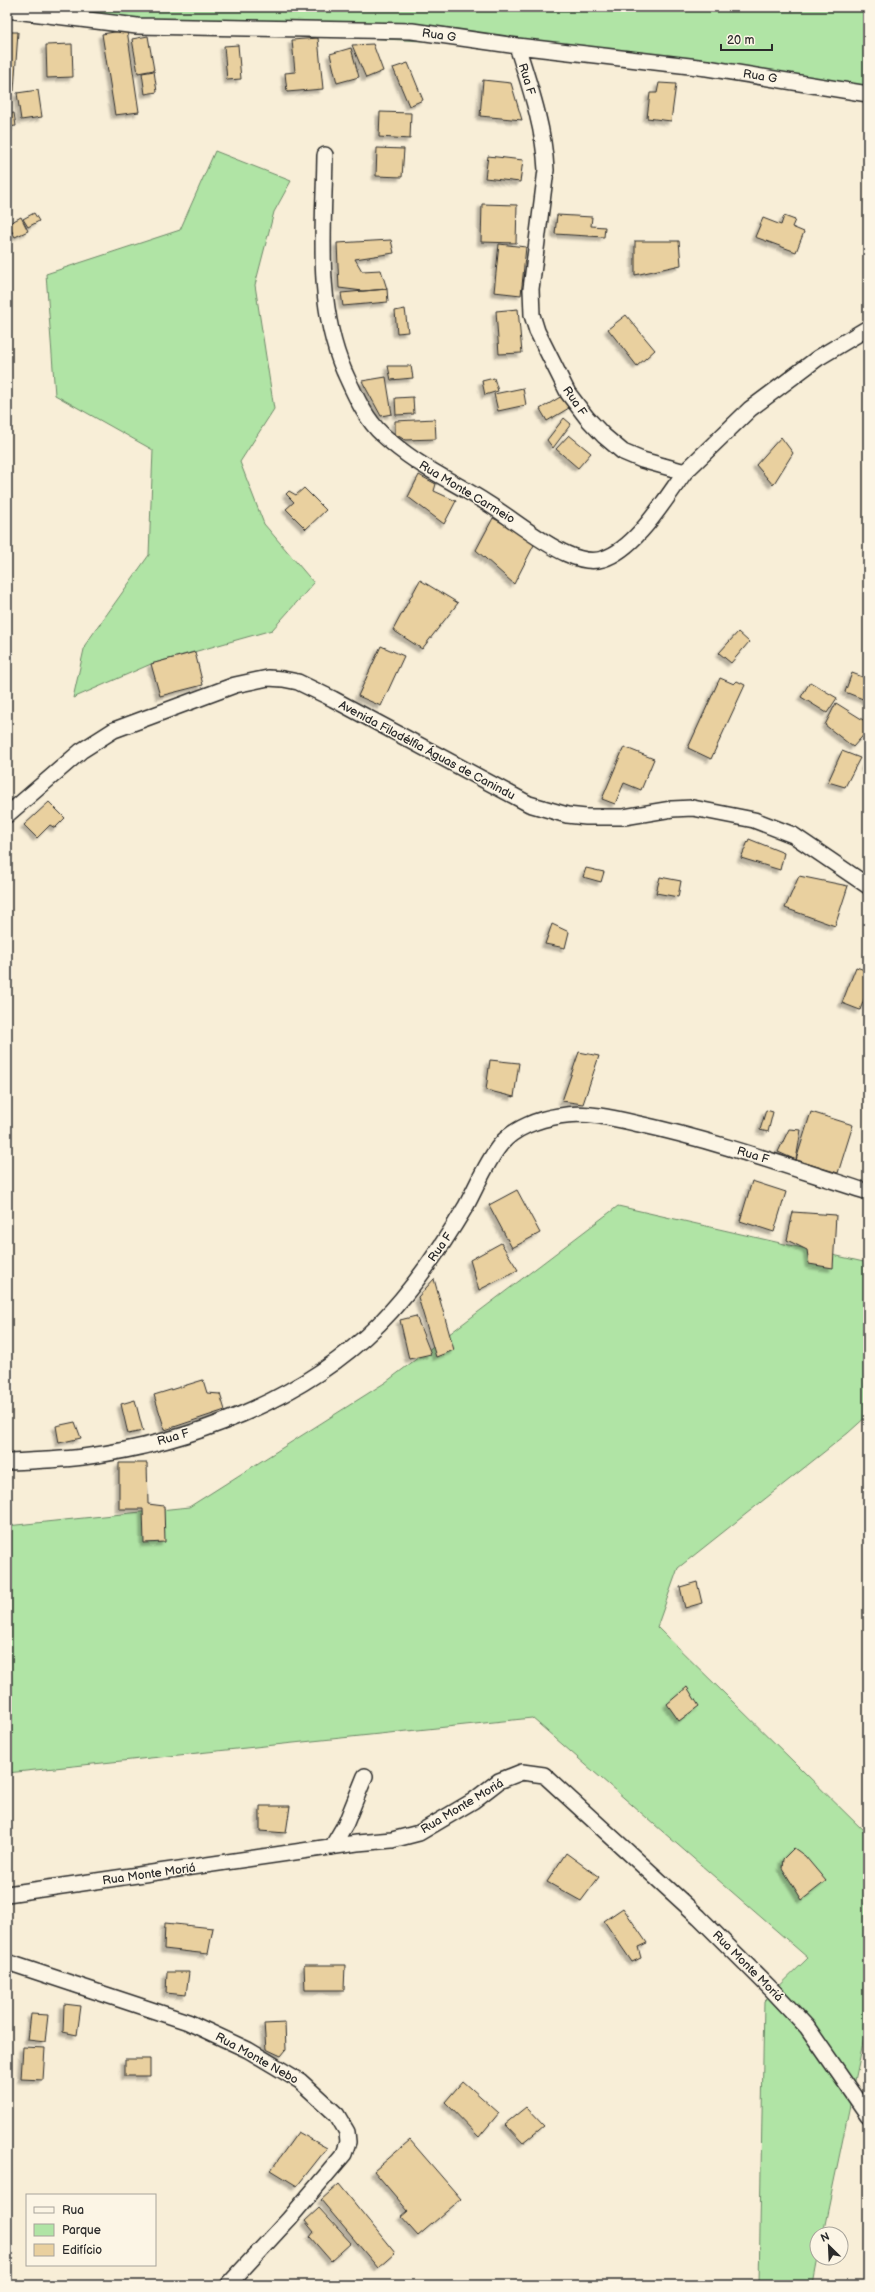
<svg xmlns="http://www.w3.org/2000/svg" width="875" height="2292" font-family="'Balsamiq Sans',sans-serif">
	<defs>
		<filter id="shadow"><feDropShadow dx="-3.5" dy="3.5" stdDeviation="1" flood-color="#0004"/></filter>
	</defs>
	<rect width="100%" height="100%" fill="#f8eed7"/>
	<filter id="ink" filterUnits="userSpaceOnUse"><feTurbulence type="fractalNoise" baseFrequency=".025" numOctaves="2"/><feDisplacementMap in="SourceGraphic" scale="8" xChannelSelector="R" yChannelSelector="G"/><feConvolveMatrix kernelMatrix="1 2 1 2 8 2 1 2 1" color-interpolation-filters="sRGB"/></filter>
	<g filter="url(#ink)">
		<path fill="#b0e4a5" stroke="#6e8868" d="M26 7H868V96L517 46 137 26Z
			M215 151 291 181 274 212 255 285 274 409 240 462 264 524 314 583 272 630 151 664 73 698 85 645 149 555 153 450 55 395 46 274 180 230Z
			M618 1206 868 1263V1415L848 1433 678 1568 657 1627 868 1835V2033H865L823 2234H817L818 2258 813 2285H759L764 2001 808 1958 532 1718 7 1773V1526L189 1507 386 1382Z"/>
		<path fill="#e9d09f" stroke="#2b2b2b" filter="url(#shadow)" d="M127 30 139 112 115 115 102 34Z
			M7 32H18L14 91 7 90Z
			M148 36 154 70 138 73 132 39Z
			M318 38 323 89 287 92 285 73 295 72 292 40Z
			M72 44 73 77 47 78 46 45Z
			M373 44 383 71 366 78 352 45Z
			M238 45 241 79 227 80 224 46Z
			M351 48 359 77 337 83 330 54Z
			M408 63 423 100 409 106 393 68Z
			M154 71 157 92 145 94 142 73Z
			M483 80 511 83 522 120 480 116Z
			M659 83 676 84 671 121 647 118 650 93H657Z
			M38 90 42 117 21 120 17 93Z
			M380 112 411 113 410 139 379 137Z
			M14 113 16 126 7 127V114Z
			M377 148 404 149 402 177 376 176Z
			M488 156 523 160 520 182 485 178Z
			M482 204 517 205 516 243 481 242Z
			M34 213 39 221 28 227 23 219Z
			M557 215 592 217 591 226 605 227 604 237 555 234Z
			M784 216 795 220 792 227 804 232 796 252 755 237 763 218 781 225Z
			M21 217 28 231 15 237 8 224Z
			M391 240 394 253 355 259 362 271 381 270 387 289 363 291 339 288 337 243Z
			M635 241H679L681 265 635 275Z
			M499 244 526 247 521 295 494 292Z
			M387 289 388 302 343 306 341 293Z
			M405 309 408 332 397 333 395 311Z
			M518 309 522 353 499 354 496 311Z
			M626 315 655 350 637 366 608 329Z
			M388 366H411L413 378 391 380Z
			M386 377 392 414 381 416 362 381Z
			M494 378 498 391 485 395 482 381Z
			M523 388 526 405 498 411 494 394Z
			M562 396 569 408 547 421 540 409Z
			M413 397 414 414 396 415 395 398Z
			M564 418 571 424 553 448 547 440Z
			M435 419 436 439 405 440 395 434V421Z
			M569 435 591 453 578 468 556 449Z
			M781 437 793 453 773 485 756 465Z
			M419 475 436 484 434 491 456 501 444 524 408 497Z
			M304 488 326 510 306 529 286 509 294 502 286 494 289 491 296 495Z
			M493 518 536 541 514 584 476 550Z
			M420 580 458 603 422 649 393 630Z
			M738 632 749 642 731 663 719 653Z
			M381 646 404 656 381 706 358 696Z
			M195 652 203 685 160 696 151 664Z
			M852 673 868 679V701L845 692Z
			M720 678 734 684 737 681 745 685 711 759 688 748Z
			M810 682 837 698 827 713 801 697Z
			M836 703 868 723V730L853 747 825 725Z
			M624 747 654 759 641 790 624 783 615 804 602 799Z
			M842 751 860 758 845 787 828 782Z
			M868 759V769L864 767Z
			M49 802 65 818 55 828 50 825 37 838 24 825Z
			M749 839 784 853 780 870 741 858Z
			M586 868 604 872 601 882 583 877Z
			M799 876 848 886 835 926 785 908Z
			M660 877 681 881 678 897 656 893Z
			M552 924 569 932 565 948 545 944Z
			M856 967 868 971V989L860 1010 842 1003Z
			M579 1052 599 1056 583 1104 562 1101Z
			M490 1060 519 1063 514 1097 486 1090Z
			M766 1110 773 1112 768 1132 760 1130Z
			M811 1112 853 1125 838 1173 796 1160Z
			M789 1129 801 1130 796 1160 778 1152Z
			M752 1181 786 1192 774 1232 740 1221Z
			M517 1190 540 1233 512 1248 489 1205Z
			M793 1212 836 1215 833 1268 809 1264 807 1250 787 1240Z
			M501 1243 518 1270 479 1290 470 1260Z
			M434 1279 454 1350 436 1357 418 1297Z
			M416 1316 431 1354 409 1359 400 1320Z
			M203 1380 207 1393 220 1394 225 1410 165 1430 154 1395Z
			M135 1400 143 1431 128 1434 121 1404Z
			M75 1422 81 1438 59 1443 56 1426Z
			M119 1463H147L148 1504 164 1506 165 1542 144 1543 143 1509H119Z
			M697 1582 702 1603 685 1608 680 1587Z
			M687 1687 699 1706 679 1721 667 1704Z
			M260 1806H290L286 1833 260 1831Z
			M794 1848 805 1856 826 1881 802 1900 782 1868 783 1859Z
			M566 1853 599 1877 581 1901 547 1882Z
			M623 1908 647 1943 638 1947 641 1958 632 1962 604 1921Z
			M165 1923 213 1928 208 1954 164 1949Z
			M304 1965H345L344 1990H305Z
			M167 1972H189L186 1995 166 1993Z
			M64 2004 81 2006 77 2035 63 2032Z
			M31 2014 48 2015 45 2042 28 2040Z
			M285 2023 286 2050 281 2056 266 2049 264 2024Z
			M23 2047 45 2048 43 2080 21 2079Z
			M125 2059H150V2076H125Z
			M463 2081 499 2113 479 2137 445 2102Z
			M526 2107 544 2126 523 2143 505 2124Z
			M298 2132 327 2148 297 2186 271 2170Z
			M410 2140 461 2199 418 2236 401 2217 408 2211 374 2171Z
			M339 2184 395 2253 378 2268 321 2200Z
			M319 2208 351 2243 331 2261 310 2237 314 2232 305 2221Z"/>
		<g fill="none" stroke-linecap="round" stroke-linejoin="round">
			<defs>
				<path id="street" d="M7 10 137 26 412 31 517 46 707 68 868 94
					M517 46C530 87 544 127 546 170L531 289 532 315 537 331 568 393 587 418 604 436 623 452 642 460 685 472 750 409 818 358 868 328
					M325 155C324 227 315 303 344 371 354 393 365 419 383 435 415 465 451 480 487 503 513 519 538 541 567 554 578 559 590 563 603 559 636 549 665 499 685 472
					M7 815 81 751 114 730 235 685 268 678 283 679 298 682 333 699 529 804 567 815 586 817H624L672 809 693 808 754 820 793 835 868 886
					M7 1462C32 1461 58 1460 83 1457 189 1443 302 1401 379 1324 413 1290 441 1248 466 1206 477 1186 486 1162 501 1144 514 1128 539 1119 559 1116 585 1111 614 1118 639 1124 717 1141 792 1168 868 1192
					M332 1847 346 1823 365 1776
					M7 1894 357 1843 392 1840 419 1833 473 1801 499 1781 522 1772 544 1775 699 1917 773 1991 807 2027 868 2115
					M7 1962 188 2022 248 2050 300 2081 337 2115 347 2132 348 2142 344 2154 289 2219 228 2285"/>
			</defs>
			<use href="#street" stroke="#2b2b2b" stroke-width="18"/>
			<use href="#street" stroke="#fcf5e5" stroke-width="15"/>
		</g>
	</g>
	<g text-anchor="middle" stroke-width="3" stroke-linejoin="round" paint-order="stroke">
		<g font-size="12" fill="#2b2b2b" stroke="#fcf5e5">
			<text transform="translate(439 35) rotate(8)" y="4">Rua G</text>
			<text transform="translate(760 76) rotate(9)" y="4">Rua G</text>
			<text transform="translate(527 79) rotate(73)" y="4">Rua F</text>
			<text transform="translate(575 401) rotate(56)" y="4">Rua F</text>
			<text transform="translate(467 492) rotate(31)" y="4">Rua Monte Carmeio</text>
			<text transform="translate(427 750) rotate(28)" y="4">Avenida Filadélfia Águas de Canindu</text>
			<text transform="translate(753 1155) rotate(17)" y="4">Rua F</text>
			<text transform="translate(440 1247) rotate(-55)" y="4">Rua F</text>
			<text transform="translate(173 1437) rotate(-16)" y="4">Rua F</text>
			<text transform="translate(462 1806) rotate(-31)" y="4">Rua Monte Moriá</text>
			<text transform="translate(149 1874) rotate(-8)" y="4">Rua Monte Moriá</text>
			<text transform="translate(748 1966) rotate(45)" y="4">Rua Monte Moriá</text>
			<text transform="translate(257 2058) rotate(29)" y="4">Rua Monte Nebo</text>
		</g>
	</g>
	<rect width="875" height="2292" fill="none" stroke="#fcf5e5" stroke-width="24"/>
	<rect x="12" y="12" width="851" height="2268" fill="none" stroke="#2b2b2b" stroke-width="1.5" filter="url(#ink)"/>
	<rect x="26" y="2194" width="130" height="72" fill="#fcf5e5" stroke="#a8a49b"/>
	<rect x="34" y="2207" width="20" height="6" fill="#fcf5e5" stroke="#a8a49b"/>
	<text x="62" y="2214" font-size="12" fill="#2b2b2b">Rua</text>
	<rect x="34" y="2224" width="20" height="12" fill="#b0e4a5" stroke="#a8a49b"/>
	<text x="62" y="2234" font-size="12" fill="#2b2b2b">Parque</text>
	<rect x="34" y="2244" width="20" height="12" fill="#e9d09f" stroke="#a8a49b"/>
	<text x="62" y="2254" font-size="12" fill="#2b2b2b">Edifício</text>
	<g transform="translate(829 2246) rotate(336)"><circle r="19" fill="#fcf5e5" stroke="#a8a49b"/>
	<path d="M0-3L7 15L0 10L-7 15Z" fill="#2b2b2b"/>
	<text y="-6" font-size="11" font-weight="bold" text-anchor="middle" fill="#2b2b2b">N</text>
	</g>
	<path d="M721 44v6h51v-6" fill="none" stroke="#2b2b2b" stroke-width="2"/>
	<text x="727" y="44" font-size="12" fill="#2b2b2b" stroke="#fcf5e5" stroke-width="3" paint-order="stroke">20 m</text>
</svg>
